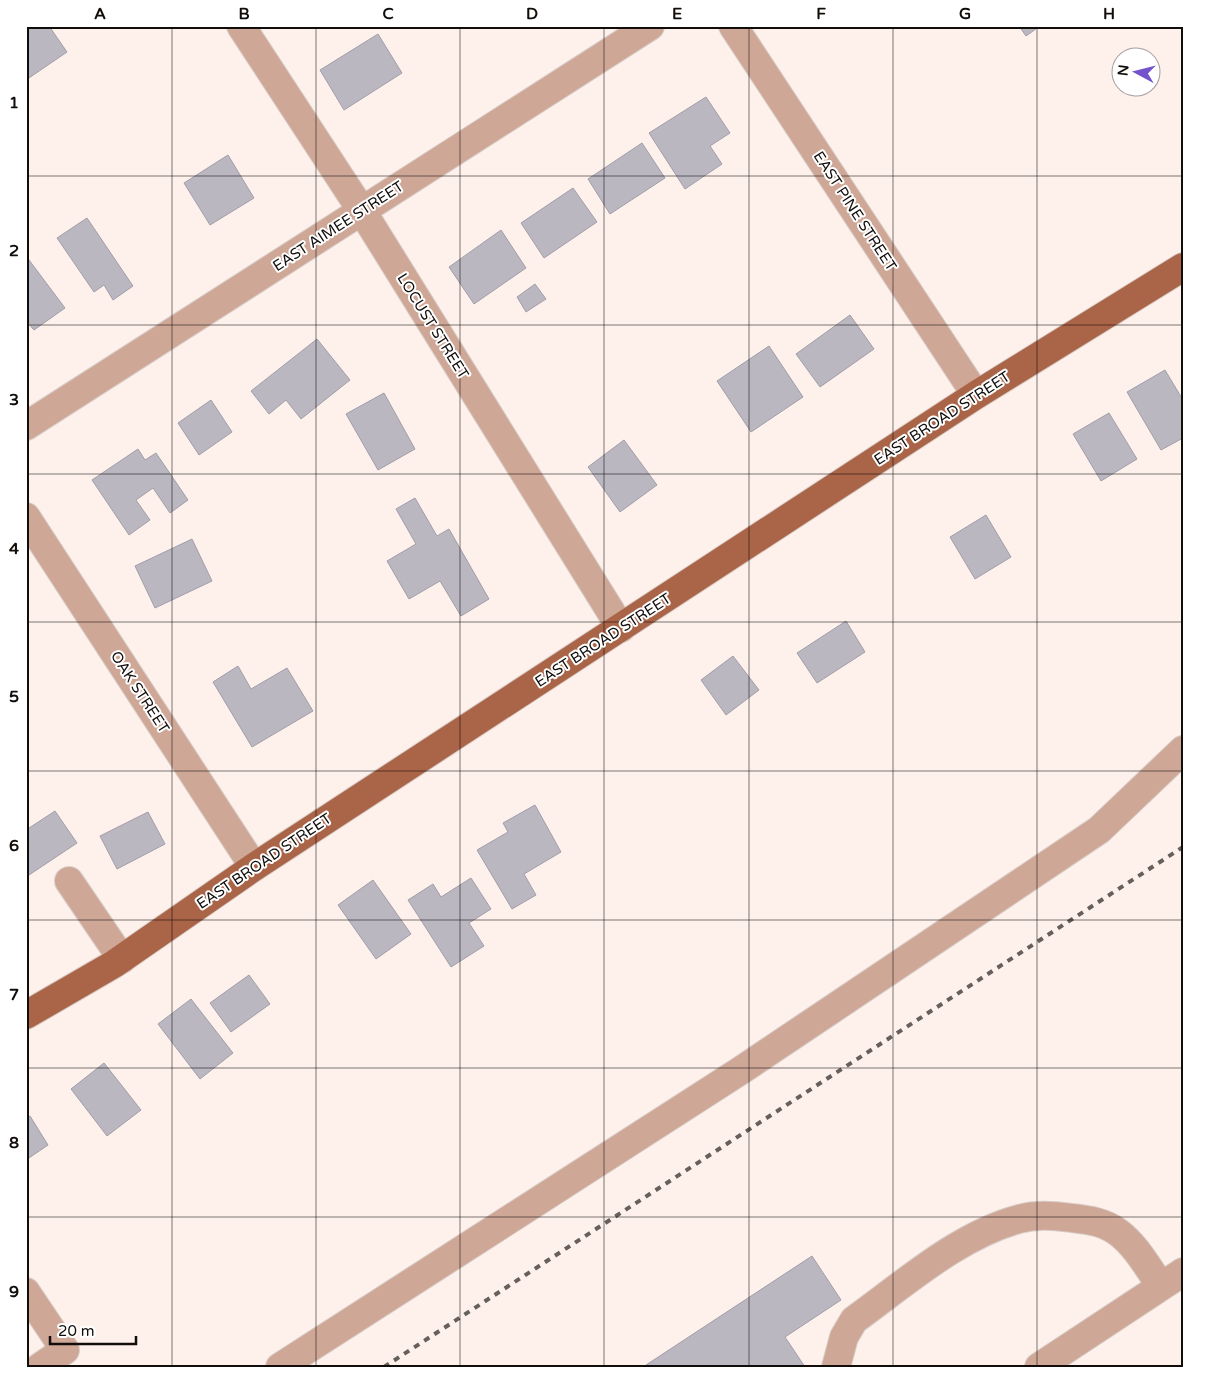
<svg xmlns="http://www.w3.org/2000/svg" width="1209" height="1393" font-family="'Varela Round',sans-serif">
	<rect width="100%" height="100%" fill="#fef1ec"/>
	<path fill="#bab7c1" stroke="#a19ea9" d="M26 26H49L67 52 26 80Z
		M1019 26H1040L1026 36Z
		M378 34 402 73 344 110 320 70Z
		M706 97 730 133 710 146 722 164 685 189 649 133Z
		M642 143 665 178 610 214 588 179Z
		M228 155 254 198 210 225 184 183Z
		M573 188 597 222 544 258 521 223Z
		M87 218 133 286 113 300 104 285 94 292 57 238Z
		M501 230 526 268 474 304 449 267Z
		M26 256 65 308 34 330 26 321Z
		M535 284 546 299 526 312 517 297Z
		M850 315 874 349 820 387 796 354Z
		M317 339 350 380 301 419 286 400 269 414 251 391Z
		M769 346 803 397 751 432 717 381Z
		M1165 370 1183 400V438L1161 450 1127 392Z
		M384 393 415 449 378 470 346 414Z
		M211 400 232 432 199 455 178 423Z
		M1109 413 1137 459 1101 481 1073 434Z
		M624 440 657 485 620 512 588 467Z
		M138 449 145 460 156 453 188 500 170 513 153 488 136 500 150 520 129 535 92 480Z
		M415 498 437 536 449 529 489 599 461 616 440 581 409 599 387 561 416 544 396 509Z
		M986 515 1011 557 975 579 950 537Z
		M192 539 212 581 155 608 135 566Z
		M846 621 865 652 817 683 797 653Z
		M733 656 759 690 726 715 701 680Z
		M238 666 251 689 287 668 313 711 252 747 213 682Z
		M535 805 561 852 524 874 536 895 512 909 477 850 508 832 503 823Z
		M55 811 77 843 26 877V830Z
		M148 812 165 844 117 869 100 836Z
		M471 878 491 909 469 923 484 946 451 967 408 900 433 884 441 897Z
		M373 880 411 934 376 959 338 905Z
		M249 975 270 1004 231 1032 210 1003Z
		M191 999 233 1053 200 1079 158 1024Z
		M104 1063 141 1110 107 1136 71 1089Z
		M30 1116 48 1145 26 1160V1118Z
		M812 1256 841 1300 785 1337 805 1367H647L646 1365Z"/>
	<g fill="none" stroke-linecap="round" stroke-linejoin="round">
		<defs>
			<path id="minor" d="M241 26 362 211 621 628
				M733 26 976 395
				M26 426 650 26
				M26 517 254 867
				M69 881 122 959
				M26 1292 65 1350 40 1367
				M280 1367 740 1071 1099 830 1183 750
				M836 1367 844 1337 854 1320C904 1284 959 1235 1019 1219 1037 1214 1054 1216 1072 1218 1089 1220 1105 1222 1119 1233 1137 1247 1148 1268 1161 1286
				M1039 1367 1183 1272"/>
			<path id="major" d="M26 1015 114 964 254 867 976 395 1183 267"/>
		</defs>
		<use href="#minor" stroke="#d8cdc8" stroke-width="30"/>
		<use href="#major" stroke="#d8cdc8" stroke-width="30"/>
		<use href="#minor" stroke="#cfa797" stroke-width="28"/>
		<use href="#major" stroke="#aa6447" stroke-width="28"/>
		<path stroke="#665f5b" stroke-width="4" stroke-dasharray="6 6" stroke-linecap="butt" d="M384 1367 1183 847"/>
	</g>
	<path fill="none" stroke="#110d0b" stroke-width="1" stroke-opacity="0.55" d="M172 26V1367M316 26V1367M460 26V1367M604 26V1367M749 26V1367M893 26V1367M1037 26V1367M26 176H1183M26 325H1183M26 474H1183M26 622H1183M26 771H1183M26 920H1183M26 1068H1183M26 1217H1183"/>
	<g text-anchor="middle" stroke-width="4" stroke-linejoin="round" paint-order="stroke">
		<g font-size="15" fill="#110d0b" stroke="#fff">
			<text transform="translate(855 211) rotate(57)" y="5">EAST PINE STREET</text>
			<text transform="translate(338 226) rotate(-33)" y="5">EAST AIMEE STREET</text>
			<text transform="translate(433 326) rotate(58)" y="5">LOCUST STREET</text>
			<text transform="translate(942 418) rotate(-33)" y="5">EAST BROAD STREET</text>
			<text transform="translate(603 640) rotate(-33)" y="5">EAST BROAD STREET</text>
			<text transform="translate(140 692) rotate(57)" y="5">OAK STREET</text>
			<text transform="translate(264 861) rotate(-34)" y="5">EAST BROAD STREET</text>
		</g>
	</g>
	<rect width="1209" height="1393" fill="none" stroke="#ffffff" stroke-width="55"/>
	<g transform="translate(1136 72) rotate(277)"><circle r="24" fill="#ffffff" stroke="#a09e9d"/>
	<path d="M0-4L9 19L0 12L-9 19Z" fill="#7453cc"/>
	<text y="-8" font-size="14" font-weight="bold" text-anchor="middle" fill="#110d0b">N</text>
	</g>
	<path d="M50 1336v8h86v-8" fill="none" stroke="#110d0b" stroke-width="2.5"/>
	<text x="58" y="1336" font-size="15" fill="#110d0b" stroke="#ffffff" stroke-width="4" paint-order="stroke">20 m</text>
	<rect x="28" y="28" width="1154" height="1338" fill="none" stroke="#110d0b" stroke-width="2"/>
	<g font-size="16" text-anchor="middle" font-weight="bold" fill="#110d0b">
		<text x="100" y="19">A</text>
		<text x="244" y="19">B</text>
		<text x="388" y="19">C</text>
		<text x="532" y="19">D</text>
		<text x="677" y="19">E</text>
		<text x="821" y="19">F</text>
		<text x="965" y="19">G</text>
		<text x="1109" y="19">H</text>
		<text x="14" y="108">1</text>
		<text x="14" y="256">2</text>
		<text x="14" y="405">3</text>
		<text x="14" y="554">4</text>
		<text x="14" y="702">5</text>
		<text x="14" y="851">6</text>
		<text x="14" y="1000">7</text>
		<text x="14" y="1148">8</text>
		<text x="14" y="1297">9</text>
	</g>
</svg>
